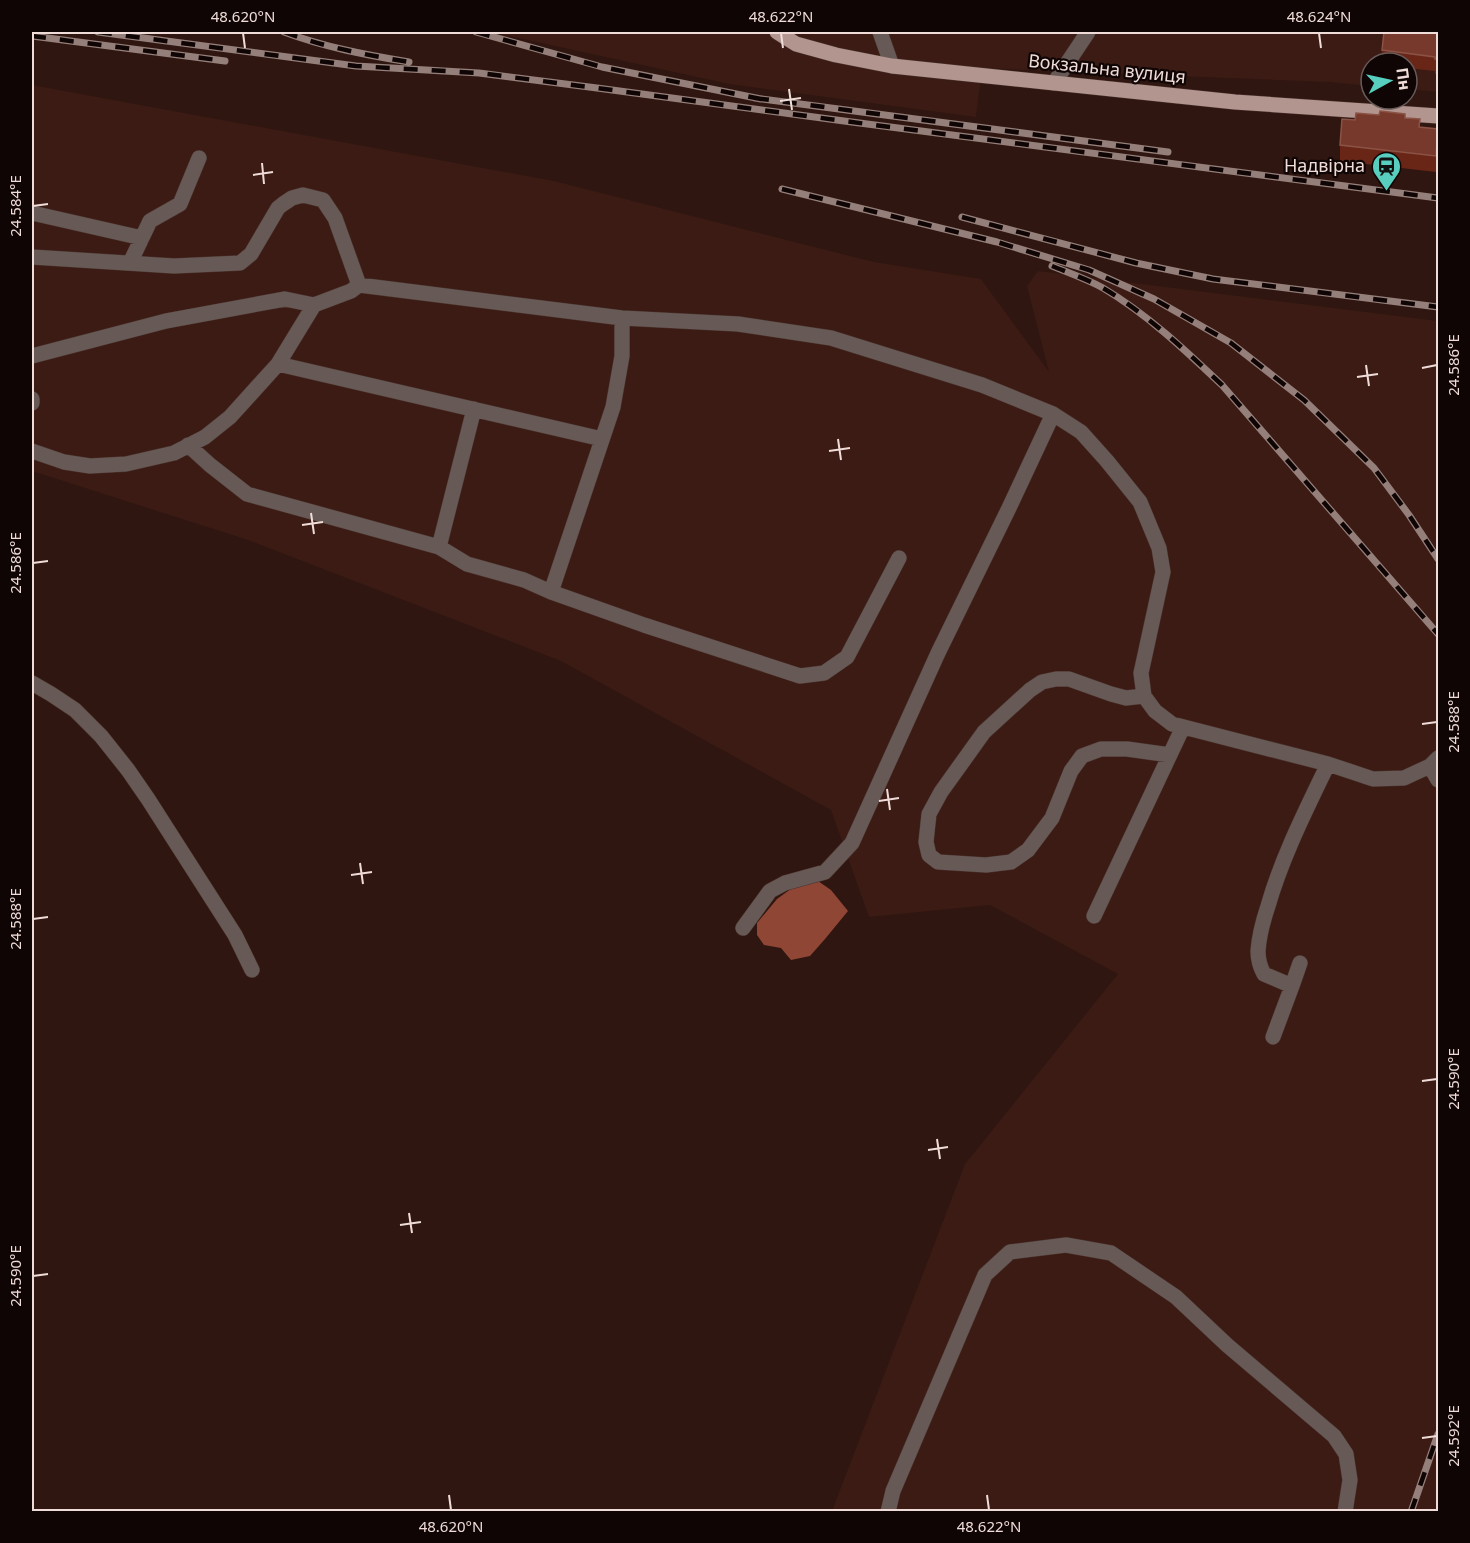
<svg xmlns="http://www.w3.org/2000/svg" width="1470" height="1543" font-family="'Noto Sans',sans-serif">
	<rect width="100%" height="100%" fill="#2f1610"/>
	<path fill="#3b1b14" d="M491 32H1438V92L1407 89V63H1371V86L1328 82 982 68 976 117 729 84Z
		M32 85 554 181 874 262 981 279 1049 372 1027 286 1038 271 1438 321V1511H832L965 1164 1118 974 990 905 869 917 831 810 561 661 251 541 32 471Z"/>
	<path fill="#904634" d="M815 879 831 890 848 911 825 939 810 956 791 960 781 948 764 945 757 935V923L777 899 799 883Z"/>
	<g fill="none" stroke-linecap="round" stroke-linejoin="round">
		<defs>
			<path id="minor" d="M880 32 892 66
				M1054 83 1088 32
				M32 213 142 238
				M32 257 174 266 240 263 251 254 278 208 283 204 292 198 303 195 323 200 335 218 359 285
				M130 263 150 221 180 204 199 158
				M32 356 166 321 285 299 314 305
				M278 364 602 439
				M32 399V403
				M474 409 439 547 467 564 524 580 551 592 644 625 800 676 824 673 847 657 899 558
				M188 445 210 465 247 494 439 547
				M32 451 64 462 90 466 126 464 174 453 205 437 230 417 278 364 314 305 351 291 359 285 622 318 738 324 831 338 982 385 1053 414 1081 432 1107 461 1140 502 1159 548 1163 572 1141 673 1144 696 1155 711 1172 724 1328 764 1373 779 1404 778 1430 766 1438 758
				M551 592 613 407 622 356V318
				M32 683 51 694 75 710 101 736 128 770 148 799 235 935 252 970
				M1144 696 1126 698 1111 694 1069 679H1056L1042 682 1030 690 984 732 941 792 929 814 926 842 929 855 938 862 986 865 1011 862 1028 850 1052 818 1071 771 1082 756 1101 749H1127L1170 755
				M1430 766 1438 780
				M1094 916 1183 727
				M743 928 770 891 785 883 825 872 852 843 938 653 1009 508 1053 414
				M1292 986 1300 963
				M1273 1037 1292 986 1264 974C1260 967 1258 959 1258 951 1259 935 1263 921 1268 906 1282 857 1306 810 1328 764
				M888 1512 893 1491 985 1275 1010 1252 1066 1245 1111 1253 1176 1297 1227 1345 1334 1436 1346 1454 1350 1480 1345 1512"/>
			<path id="major" d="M777 32 796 44 836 55 892 66 1235 102 1438 116"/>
		</defs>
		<use href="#minor" stroke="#4a322c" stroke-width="16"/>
		<use href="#major" stroke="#4a322c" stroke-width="16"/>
		<use href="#minor" stroke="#675956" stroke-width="15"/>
		<use href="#major" stroke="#b1958e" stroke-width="15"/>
		<defs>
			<path id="rail" d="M98 32 356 66 479 73 597 88 844 121 1438 198
				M284 32C324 47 366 55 409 62
				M476 32 602 67 761 99
				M32 36 225 61
				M755 98 1168 152
				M782 189 997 242 1089 270 1154 299 1231 343 1304 400 1374 468 1409 515 1438 559
				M962 217 1136 263 1213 279 1438 307
				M1052 266C1069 273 1087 279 1103 288 1147 314 1185 350 1222 385L1438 634
				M1411 1512 1438 1434"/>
		</defs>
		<use href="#rail" stroke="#957f7a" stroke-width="7"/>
		<use href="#rail" stroke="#0f0504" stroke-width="4.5" stroke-dasharray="14" stroke-linecap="butt"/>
	</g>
	<path fill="#692617" d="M1438 32V74H1435V71L1407 68V63H1382V50Z
		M1405 118 1420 127 1438 129V149L1436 172 1340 161V145L1355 120Z"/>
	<path fill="#4c170b" d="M1438 133V149L1436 172V156Z"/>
	<path fill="#77392b" stroke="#8a5346" stroke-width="1.5" d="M1384 32H1438V59H1435V57L1382 50Z
		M1380 111 1405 114V118L1420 119 1419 127 1438 129 1436 156 1340 145 1342 119 1355 120 1356 113 1379 115Z"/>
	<path fill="none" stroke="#efdcd8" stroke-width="2" d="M243 33 245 48M781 33 783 48M1319 33 1321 48M789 89 792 110M780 101 801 98M262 163 264 184M253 175 273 172M33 206 48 204M1366 365 1369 386M1422 368 1437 365M1357 377 1378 374M838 439 841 460M829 451 850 448M311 513 314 534M302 525 323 522M33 563 48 561M1422 724 1437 722M887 789 890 810M879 801 899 798M360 863 363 884M351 875 372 872M33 919 48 917M1422 1081 1437 1079M937 1139 940 1159M928 1150 948 1147M409 1213 412 1233M400 1225 421 1222M33 1276 48 1274M1422 1438 1437 1436M449 1495 451 1510M987 1495 989 1510"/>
	<defs>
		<symbol id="station-pin" viewBox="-11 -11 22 30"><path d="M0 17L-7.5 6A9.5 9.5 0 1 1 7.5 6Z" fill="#58cebf" stroke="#0f0504"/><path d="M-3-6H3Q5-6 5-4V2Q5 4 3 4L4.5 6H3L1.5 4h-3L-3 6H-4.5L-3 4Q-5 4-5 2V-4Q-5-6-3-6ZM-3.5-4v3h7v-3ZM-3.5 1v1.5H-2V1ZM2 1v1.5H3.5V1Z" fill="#111"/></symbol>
	</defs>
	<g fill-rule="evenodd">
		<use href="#station-pin" x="1370" y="150" width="33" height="45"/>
	</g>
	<g text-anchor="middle" stroke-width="4.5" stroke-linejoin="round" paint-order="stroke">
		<g font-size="18" fill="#efdcd8" stroke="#0f0504">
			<text transform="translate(1107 69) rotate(6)" y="6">Вокзальна вулиця</text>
		</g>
		<g font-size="18" fill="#efdcd8" stroke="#0f0504" text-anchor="end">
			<text x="1365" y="172">Надвірна</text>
		</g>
	</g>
	<rect width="1470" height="1543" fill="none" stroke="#0f0504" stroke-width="66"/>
	<g transform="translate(1389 81) rotate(82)"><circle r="28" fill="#0f0504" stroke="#695b59" stroke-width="1.5"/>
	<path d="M0-4.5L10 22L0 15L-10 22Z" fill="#58cebf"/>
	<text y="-9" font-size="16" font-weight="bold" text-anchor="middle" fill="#efdcd8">Пн</text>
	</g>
	<rect x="33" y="33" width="1404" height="1477" fill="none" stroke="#efdcd8" stroke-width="2"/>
	<g font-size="15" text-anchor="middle" fill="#efdcd8">
		<text x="243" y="22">48.620°N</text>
		<text x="781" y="22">48.622°N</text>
		<text x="1319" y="22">48.624°N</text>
		<text transform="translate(16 206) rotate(-90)" y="5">24.584°E</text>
		<text transform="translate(1454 365) rotate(-90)" y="5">24.586°E</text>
		<text transform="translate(16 563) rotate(-90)" y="5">24.586°E</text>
		<text transform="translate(1454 722) rotate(-90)" y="5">24.588°E</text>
		<text transform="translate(16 919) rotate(-90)" y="5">24.588°E</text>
		<text transform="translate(1454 1079) rotate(-90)" y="5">24.590°E</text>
		<text transform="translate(16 1276) rotate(-90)" y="5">24.590°E</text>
		<text transform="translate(1454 1436) rotate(-90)" y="5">24.592°E</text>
		<text x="451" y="1532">48.620°N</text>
		<text x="989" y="1532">48.622°N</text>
	</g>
</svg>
